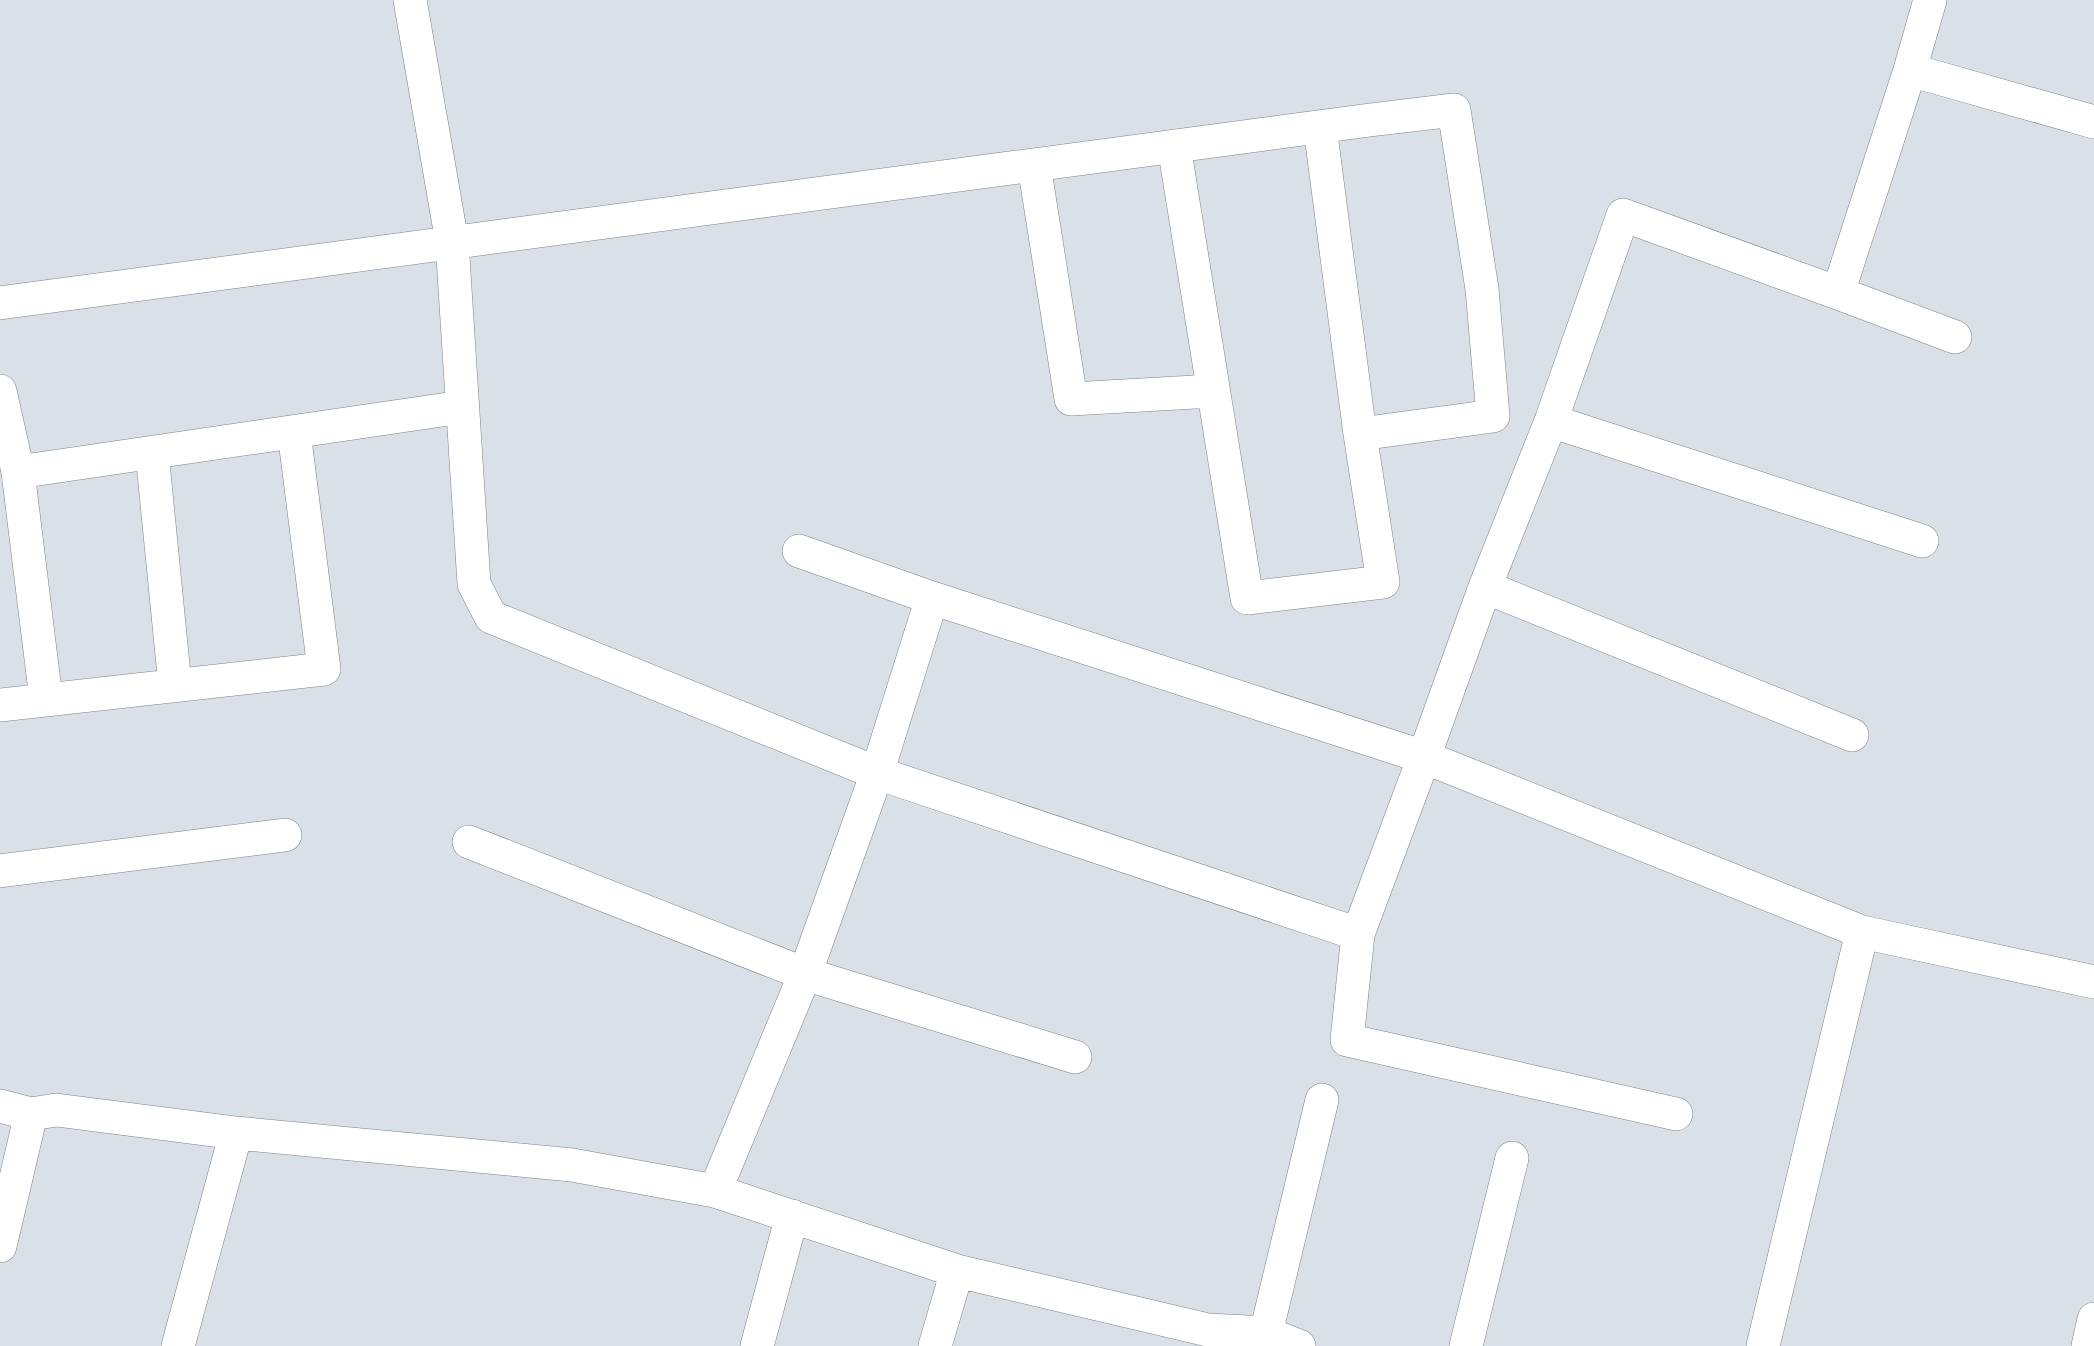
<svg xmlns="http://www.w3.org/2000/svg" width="2094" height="1346" font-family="Helvetica,sans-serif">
	<rect width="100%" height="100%" fill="#dae0e7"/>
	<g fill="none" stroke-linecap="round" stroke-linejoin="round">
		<defs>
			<path id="minor" d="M410 0 452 242 474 584 491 617 877 773 1358 934
				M1910 70 2094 122
				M1320 127 1360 434
				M1034 165 1071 399 1213 391
				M1838 293 1910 70 1930 0
				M0 303 1370 120 1454 110 1482 289 1493 416 1360 434 1383 582 1247 598 1174 146
				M0 391 18 472 462 407
				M1551 421 1922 541
				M152 453 175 685
				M18 472 46 699
				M799 551 932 598
				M1485 587 1852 735
				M0 705 324 669 294 432
				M469 842 805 974 1075 1057
				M0 871 285 835
				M0 1106 31 1114 56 1110 236 1133 572 1165 715 1191 957 1271 1208 1330 1266 1333 1299 1346
				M1676 1114 1347 1040 1358 934 1424 757 1485 587 1551 421 1623 215 1838 293 1955 337
				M715 1191 805 974 877 773 932 598 1424 757 1862 932 2094 982
				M0 1246 31 1114
				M1266 1333 1322 1100
				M178 1346 236 1133
				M757 1346 792 1216
				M935 1346 957 1271
				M1466 1346 1512 1158
				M1763 1346 1862 932
				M2088 1346 2094 1319"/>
		</defs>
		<use href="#minor" stroke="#7c8288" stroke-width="34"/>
		<use href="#minor" stroke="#fff" stroke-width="33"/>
	</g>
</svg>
